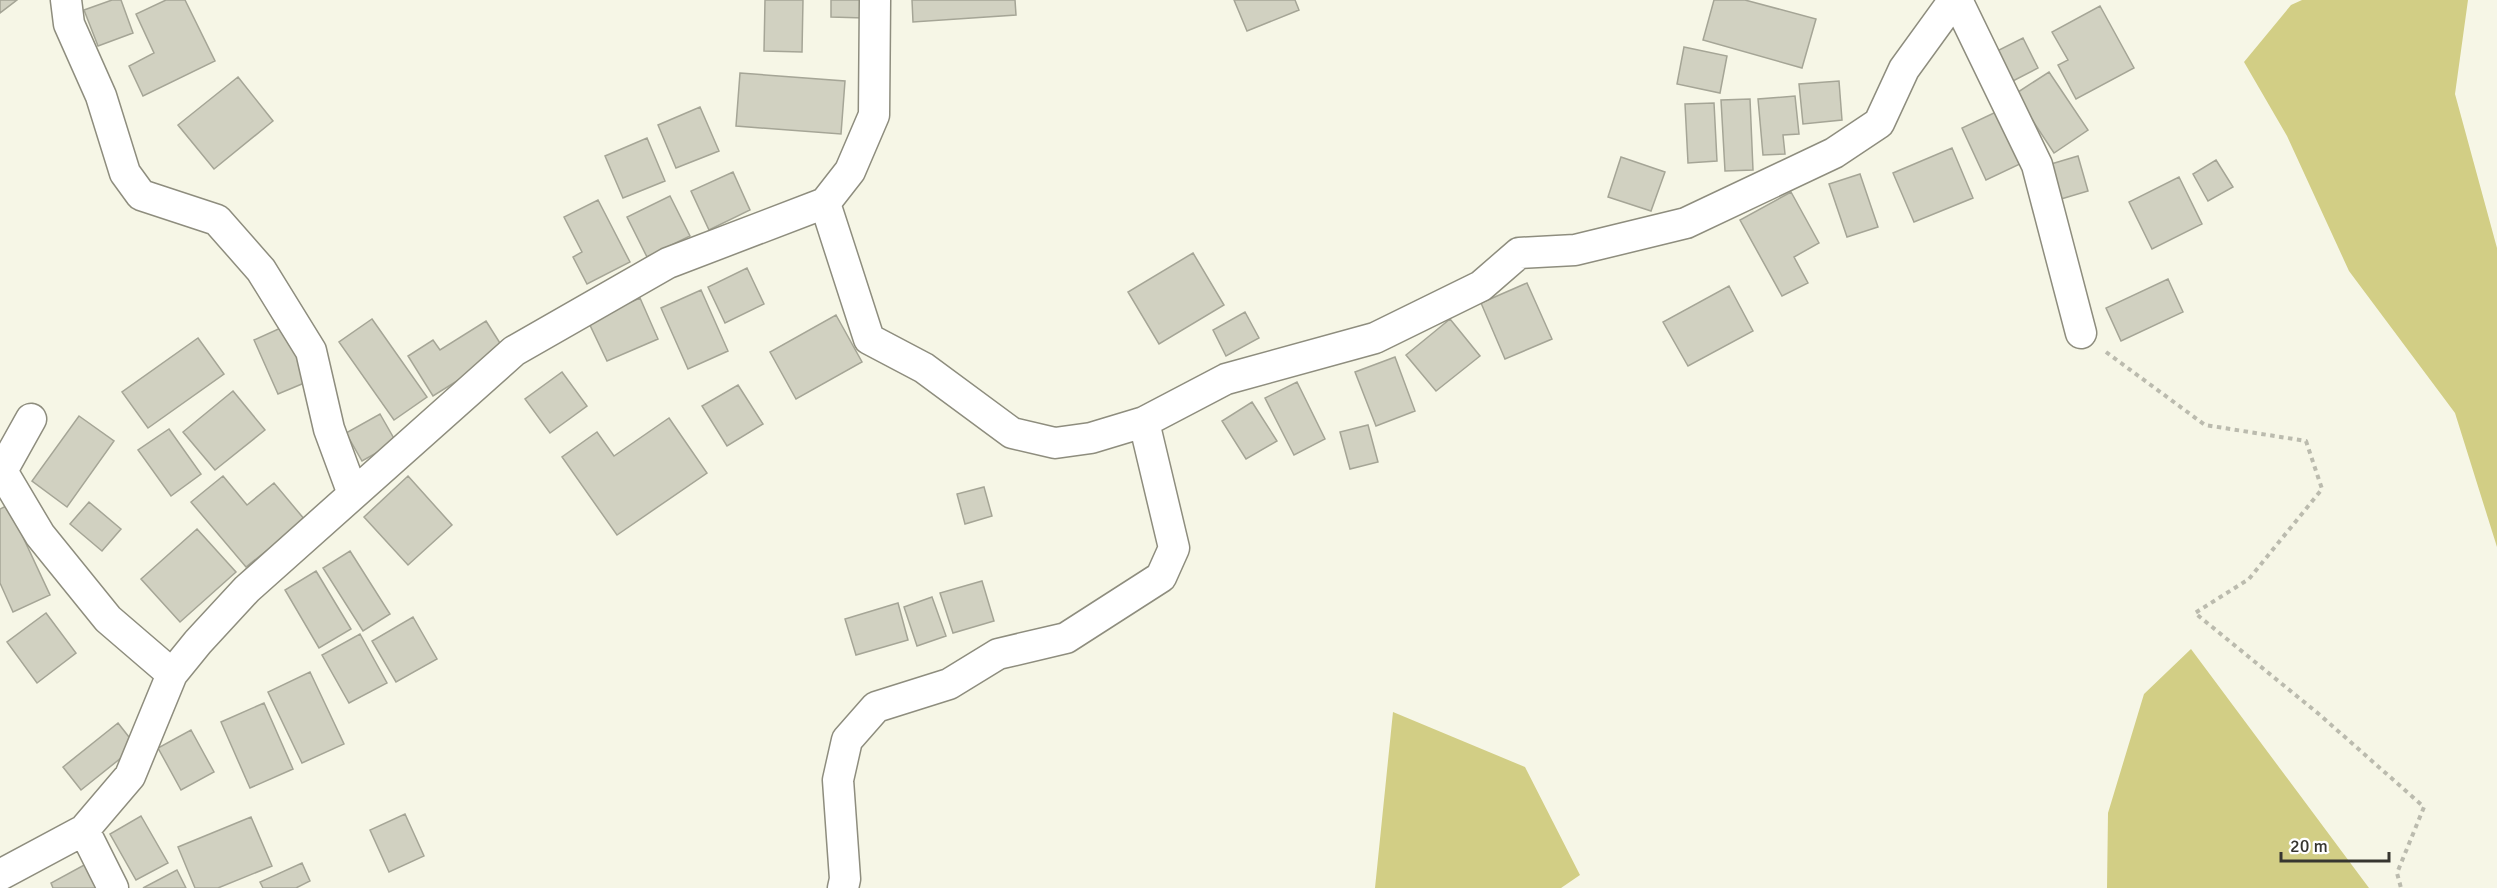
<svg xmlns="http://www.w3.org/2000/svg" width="2497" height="888" font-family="Signika,sans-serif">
	<rect width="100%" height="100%" fill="#f6f6e6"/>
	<path fill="#d2ce85" d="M2302 0H2468L2455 94 2497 248V547L2455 413 2349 271 2287 136 2244 62 2291 5Z
		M2191 649 2369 888H2107L2108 813 2144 694Z
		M1393 712 1525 767 1580 875 1561 888H1375Z"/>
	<path fill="#d1d1c1" stroke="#a5a596" stroke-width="1.5" d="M0 0H17L0 13Z
		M112 0H121L133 33 98 46 84 10Z
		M166 0H185L215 61 143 96 129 66 154 53 136 14Z
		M765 0H803L802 52 764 51Z
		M831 0H864V18L831 17Z
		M912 0H1015L1016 15 913 22Z
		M1234 0H1295L1299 10 1247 31Z
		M1714 0H1745L1816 19 1802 68 1703 40Z
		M2100 6 2134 68 2076 99 2058 65 2068 60 2052 32Z
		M2023 38 2038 68 2011 82 1995 52Z
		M1684 47 1727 56 1720 93 1677 84Z
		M2049 72 2088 130 2054 153 2015 94Z
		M740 73 845 81 841 134 736 126Z
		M238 77 273 121 214 169 178 125Z
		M1839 81 1842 120 1803 124 1799 84Z
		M1795 96 1799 134 1783 135 1785 154 1763 155 1758 99Z
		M1750 99 1753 170 1725 171 1721 100Z
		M1714 103 1717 161 1688 163 1685 104Z
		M700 107 719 151 676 168 658 125Z
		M1996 112 2020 164 1986 180 1962 128Z
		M647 138 665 181 623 198 605 156Z
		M1952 148 1973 198 1914 222 1893 173Z
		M2078 156 2088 191 2061 199 2051 164Z
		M1621 157 1665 172 1651 211 1608 197Z
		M2216 160 2233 187 2208 201 2193 174Z
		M733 172 750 210 709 230 691 191Z
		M1860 174 1878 227 1847 237 1829 184Z
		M2179 177 2202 224 2152 249 2129 202Z
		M1791 192 1819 243 1794 257 1808 283 1782 296 1740 220Z
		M670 196 690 236 647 257 627 217Z
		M598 200 630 262 587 284 573 257 582 252 564 217Z
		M1193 253 1224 305 1159 344 1128 292Z
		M747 268 764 304 725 323 708 287Z
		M2168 279 2183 312 2121 341 2106 308Z
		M1527 283 1552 339 1505 359 1481 303Z
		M1729 286 1753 331 1688 366 1663 322Z
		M701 290 728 351 688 369 661 308Z
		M640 298 658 339 607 361 588 321Z
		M1245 312 1259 338 1226 356 1213 330Z
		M836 315 862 362 796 399 770 352Z
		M372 319 427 397 394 420 339 342Z
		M1450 319 1480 356 1436 391 1406 355Z
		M486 321 505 351 433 396 408 356 433 340 440 350Z
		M285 326 309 381 278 394 254 340Z
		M198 338 224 374 148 428 122 392Z
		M1395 357 1415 411 1376 426 1355 372Z
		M562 372 587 406 550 433 525 399Z
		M1297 382 1325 439 1294 455 1265 398Z
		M738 385 763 424 727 446 702 406Z
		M233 391 265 430 215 470 183 432Z
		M1252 402 1277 441 1246 459 1222 421Z
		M380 414 396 442 362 461 346 433Z
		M79 416 114 441 67 507 32 481Z
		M669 418 707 473 617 535 562 457 597 432 614 456Z
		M1368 425 1378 462 1350 469 1340 432Z
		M169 429 201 474 171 496 138 450Z
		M223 476 247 505 274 483 305 520 246 567 191 502Z
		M408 476 452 525 408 565 364 517Z
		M984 487 992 516 965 524 957 494Z
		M89 502 121 529 102 551 70 524Z
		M8 505 50 595 13 612 0 583V509Z
		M197 529 236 572 180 622 141 579Z
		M350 551 390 614 363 631 323 568Z
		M316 571 351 629 319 648 285 590Z
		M982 581 994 621 953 633 940 593Z
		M932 597 946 636 917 646 904 607Z
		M898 603 908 640 856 655 845 619Z
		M46 613 76 653 37 683 7 642Z
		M413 617 437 659 396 682 372 641Z
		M360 634 387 683 349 703 322 655Z
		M310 672 344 744 302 763 268 692Z
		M264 703 293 769 250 788 221 722Z
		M118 723 136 746 81 790 63 767Z
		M191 730 214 772 181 790 158 748Z
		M405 814 424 856 389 872 370 830Z
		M141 816 168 863 136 880 110 834Z
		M251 817 272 866 218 888H195L178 847Z
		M302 863 310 881 296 888H263L260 882Z
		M86 864 99 888H53L51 883Z
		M177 870 186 888H143Z"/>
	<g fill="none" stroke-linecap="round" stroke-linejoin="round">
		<defs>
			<path id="street" d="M66 0 69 24 101 96 125 173 141 195 217 220 261 270 311 351 329 429 353 494
				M1957 0 2037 165 2081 333
				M825 203 869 339 924 368 1012 433 1055 443 1091 438 1144 422 1226 379 1375 338 1481 286 1519 253 1575 250 1686 223 1834 153 1879 123 1904 69 1954 0
				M31 419 2 471 40 535 108 619 172 674
				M84 830 113 888
				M0 875 84 830 130 776 172 674 198 642 247 589 514 351 668 263 825 203 850 171 874 115 875 0
				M843 888 845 879 838 780 847 740 876 707 949 684 998 654 1066 638 1161 577 1174 548 1144 422"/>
		</defs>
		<use href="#street" stroke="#8e8d7e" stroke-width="33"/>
		<path stroke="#bbbbae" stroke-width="4" stroke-dasharray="4.5 4.5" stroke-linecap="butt" d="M2106 352 2205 425 2306 441 2322 489 2249 579 2195 613 2320 715 2424 807 2397 873 2401 888"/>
		<use href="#street" stroke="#fff" stroke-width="30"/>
	</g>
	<path d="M2281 852v9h108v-9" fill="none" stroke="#373630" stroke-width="3"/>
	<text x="2290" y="852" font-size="18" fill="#373630" stroke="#ffffff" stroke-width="4.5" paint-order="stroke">20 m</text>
</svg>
